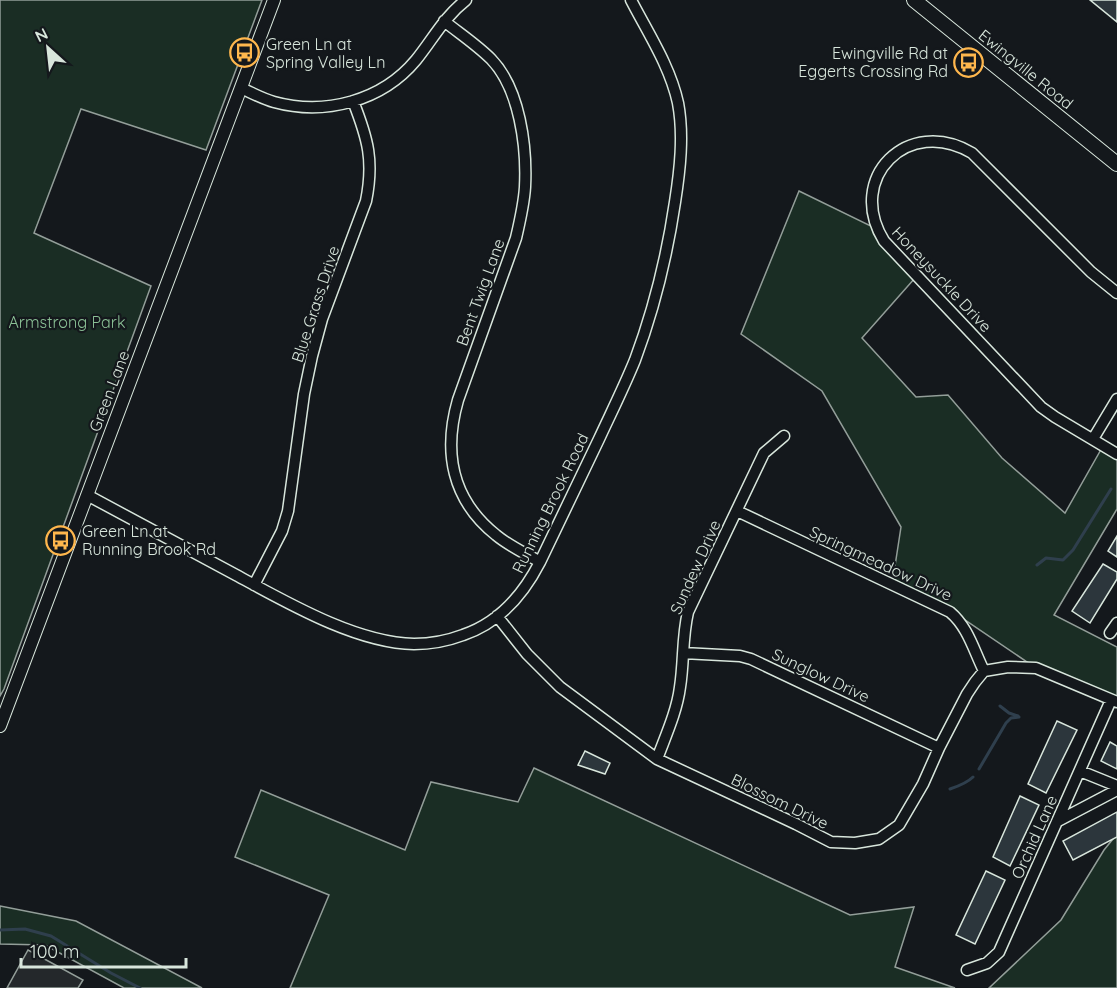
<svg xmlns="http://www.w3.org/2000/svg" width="1117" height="988" font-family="Quicksand,sans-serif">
	<rect width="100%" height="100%" fill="#14181c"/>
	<path fill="#1a2d24" stroke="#939e99" stroke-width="1.5" d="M0 0H262L206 150 81 109 34 233 151 286 4 689 0 696Z
		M799 191 875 228 915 278 862 338 916 397 948 395 1002 458 1065 513 1103 446 1117 455V509L1054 615 1117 647V701L1036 668 959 616 893 579 901 527 822 391 741 334Z
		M534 768 850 915 914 907 895 967 955 988H290L329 895 235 857 261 790 405 850 431 782 518 802Z
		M1117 834V988H989L1061 920 1104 850Z
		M0 906 76 921 202 988H124L45 945 0 944Z"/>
	<path fill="#24282b" stroke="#939e99" stroke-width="1.5" d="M28 950 83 980 78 988H7Z"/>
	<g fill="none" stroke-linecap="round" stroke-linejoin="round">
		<path stroke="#2f3f4d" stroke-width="3" d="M1037 565 1046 558 1063 560 1073 550 1111 489
			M1000 706 1009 713 1018 716
			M979 769 1006 723 1011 718 1019 717
			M950 789C959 786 967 783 973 777
			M0 930 25 929 51 936 111 973 140 988"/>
	</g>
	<path fill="#2c363c" stroke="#d8e6dc" stroke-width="1.5" d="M1090 0H1117V22Z
		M1117 536V557L1108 551Z
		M1103 564 1117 572V579L1090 623 1072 611Z
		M1057 721 1077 730 1046 793 1028 784Z
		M1110 742 1117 746V769L1101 761Z
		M585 751 610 763 605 774 578 765Z
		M1020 796 1039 805 1010 866 993 857Z
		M1117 812V837L1073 860 1063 841Z
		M986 871 1005 880 975 944 956 935Z"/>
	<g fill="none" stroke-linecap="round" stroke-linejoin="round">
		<defs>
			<path id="minor" d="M444 21C459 33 477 45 491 59 520 89 527 147 525 187 524 204 520 221 516 238L458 400C443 452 452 500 496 535 509 546 525 553 540 562
				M241 88C252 93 263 99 274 102 325 116 382 101 416 60 433 39 444 17 466 0
				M1117 293 1091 272 972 153C908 115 845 178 884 241L1041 407 1055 417 1117 454
				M1093 439 1117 399
				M87 495C137 522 187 549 236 575 286 602 356 643 414 644 430 644 447 641 463 635 499 623 523 595 540 562 560 521 579 480 599 439 611 413 624 387 635 360 654 309 667 256 675 202 680 170 684 135 678 103 670 66 648 33 631 0
				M737 511 950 612C968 627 974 651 984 671
				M254 585 282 531 288 511 304 394 312 356 322 319 366 201C374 161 368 139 353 101
				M497 616 527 654 560 687 657 759 796 824 831 842 855 843 879 839 899 825 923 784 939 748 967 694 975 682 984 671 1008 667 1036 668 1117 702
				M1110 633 1117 623
				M683 653 740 656 751 659 939 748
				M657 759C666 735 677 711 680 687 684 662 682 637 688 612L764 453 784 436
				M1080 771 1117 786
				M1058 821 1117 790
				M967 970 987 963 999 952 1111 700"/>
			<path id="tertiary" d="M0 726 274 0"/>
			<path id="secondary" d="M914 0 1117 164"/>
		</defs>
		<use href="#minor" stroke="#d8e6dc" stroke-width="13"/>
		<use href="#tertiary" stroke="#d8e6dc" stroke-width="14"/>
		<use href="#secondary" stroke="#d8e6dc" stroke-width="16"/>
		<use href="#minor" stroke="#14181c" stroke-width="10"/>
		<use href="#tertiary" stroke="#14181c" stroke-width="12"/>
		<use href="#secondary" stroke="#14181c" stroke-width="14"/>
	</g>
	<defs>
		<symbol id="bus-ring" viewBox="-11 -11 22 22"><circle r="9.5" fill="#14181c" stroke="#ffb74d" stroke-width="1.5"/><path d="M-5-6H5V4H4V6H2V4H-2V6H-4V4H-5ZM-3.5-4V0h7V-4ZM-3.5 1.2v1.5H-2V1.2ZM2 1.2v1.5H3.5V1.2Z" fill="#ffb74d"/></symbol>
	</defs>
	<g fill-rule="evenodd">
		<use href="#bus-ring" x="228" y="36" width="33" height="33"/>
		<use href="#bus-ring" x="952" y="46" width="33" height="33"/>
		<use href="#bus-ring" x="44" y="524" width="33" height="33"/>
	</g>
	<g text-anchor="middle" stroke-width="4.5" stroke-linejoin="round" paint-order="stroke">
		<g font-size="16" fill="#d8e6dc" stroke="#14181c" text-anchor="start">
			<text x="266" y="50">Green Ln at<tspan x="266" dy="18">Spring Valley Ln</tspan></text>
			<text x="948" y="59" text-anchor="end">Ewingville Rd at<tspan x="948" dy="18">Eggerts Crossing Rd</tspan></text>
			<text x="82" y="537">Green Ln at<tspan x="82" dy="18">Running Brook Rd</tspan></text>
		</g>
		<g font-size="16" fill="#d8e6dc" stroke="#14181c">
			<text transform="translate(1026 69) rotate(39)" y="6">Ewingville Road</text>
			<text transform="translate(942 279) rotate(47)" y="6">Honeysuckle Drive</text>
			<text transform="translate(480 292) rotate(-70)" y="6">Bent Twig Lane</text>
			<text transform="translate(315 304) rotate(-72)" y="6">Blue Grass Drive</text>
			<text transform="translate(109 391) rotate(-69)" y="6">Green Lane</text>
			<text transform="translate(550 503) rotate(-64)" y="6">Running Brook Road</text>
			<text transform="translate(881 563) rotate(25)" y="6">Springmeadow Drive</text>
			<text transform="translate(695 567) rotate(-66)" y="6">Sundew Drive</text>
			<text transform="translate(821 675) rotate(25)" y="6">Sunglow Drive</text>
			<text transform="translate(780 801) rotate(26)" y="6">Blossom Drive</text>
			<text transform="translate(1034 837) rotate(-66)" y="6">Orchid Lane</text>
		</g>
		<g font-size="16" fill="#8ac095" stroke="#14181c">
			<text x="67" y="328">Armstrong Park</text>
		</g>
	</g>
	<g transform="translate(48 48) rotate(333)" stroke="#14181c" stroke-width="4.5" paint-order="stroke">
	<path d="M0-4.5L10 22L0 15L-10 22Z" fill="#d8e6dc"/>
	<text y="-9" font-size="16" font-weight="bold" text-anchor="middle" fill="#d8e6dc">N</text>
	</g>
	<path d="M21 958v9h165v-9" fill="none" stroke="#d8e6dc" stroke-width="3"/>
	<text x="30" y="958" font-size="18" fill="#d8e6dc" stroke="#14181c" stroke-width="4.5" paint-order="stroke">100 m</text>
</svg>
